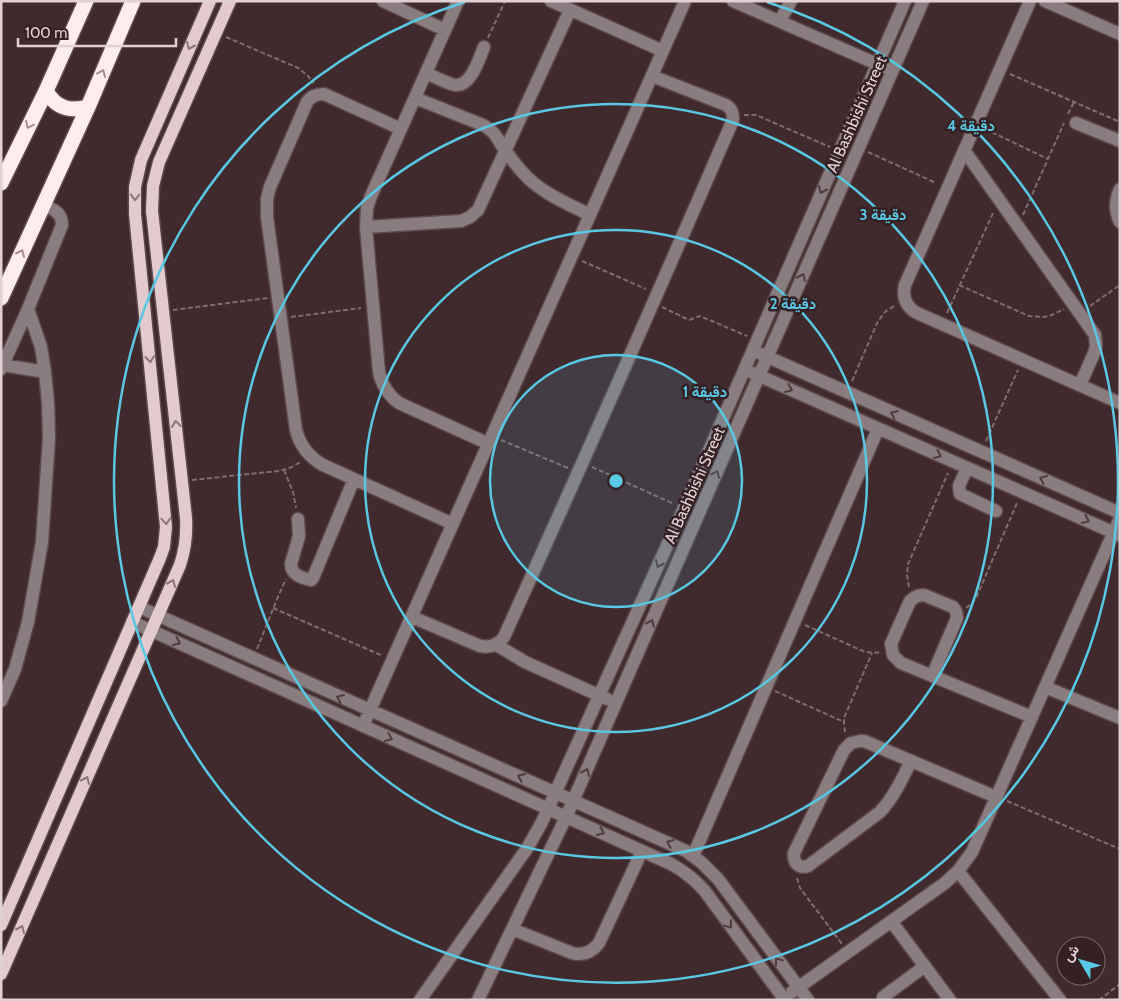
<svg xmlns="http://www.w3.org/2000/svg" width="1121" height="1001" font-family="Cabin,Vazirmatn,sans-serif">
	<rect width="100%" height="100%" fill="#402a2e"/>
	<g fill="none" stroke-linecap="round" stroke-linejoin="round">
		<defs>
			<path id="minor" d="M383 1 445 30
				M458 1 371 196 367 208 366 227 379 372C382 386 388 395 399 403L489 444
				M551 1 663 51
				M733 1 884 67
				M1030 1 905 285C902 297 906 307 917 313L1120 403
				M1045 1 1120 34
				M780 21 791 1
				M426 73C435 77 446 83 455 85 471 87 479 59 484 47
				M415 98 483 125C496 132 497 139 505 150 512 160 519 169 527 177 545 195 569 204 590 215
				M1076 123 1120 141
				M401 129 324 94C316 94 311 96 307 102L270 187 267 199V217L296 430C300 446 309 457 323 465L453 524
				M964 150 1095 335 1096 345 1095 351 1080 385
				M1120 189C1115 200 1114 210 1120 222
				M366 227 461 221 470 217 478 210 570 10
				M761 354 1120 513
				M3 365 45 372
				M1 369 28 309 62 225C62 212 53 209 43 205
				M753 373 1119 535
				M967 468 959 486 960 494 996 511
				M298 519 299 536 291 564C291 575 302 578 311 580L313 578 354 479
				M139 607 686 851 702 863 718 879 808 1000
				M412 617 480 646C490 648 498 645 504 637 582 465 658 293 733 120 733 113 732 109 726 105L652 76
				M132 622 671 864C684 871 694 879 704 890L785 1000
				M495 644 525 662 607 699
				M932 676 957 618C957 613 956 610 953 607L924 595C918 595 914 597 910 601L891 644 893 655 901 663 1032 717
				M1045 687 1120 718
				M1 701 15 669 28 622 42 542 49 438 48 403 45 372 41 347 28 309
				M363 726 685 1
				M911 761C902 779 894 797 880 812L808 866C799 869 793 863 794 853L844 750 851 743 860 741H864L996 797
				M693 856 878 429
				M958 871 1060 1000
				M891 921 950 1000
				M512 929 572 953C583 956 592 952 599 943L642 851
				M792 992 945 883 958 871 972 852 1120 518
				M883 997 925 966
				M420 1000 528 847 542 822 684 508 905 1
				M478 1000 566 817 923 1"/>
			<path id="major" d="M1 925 160 558 164 547 166 527 135 214V187L141 160 210 1
				M1 974 180 565C185 550 187 535 186 518L152 211 153 186 159 162 230 1"/>
			<path id="highway" d="M46 91C56 108 69 112 88 107
				M1 183 46 91 86 1
				M1 298 88 107 133 1"/>
		</defs>
		<use href="#minor" stroke="#5d484c" stroke-width="15"/>
		<use href="#major" stroke="#5d484c" stroke-width="15"/>
		<use href="#highway" stroke="#5d484c" stroke-width="18"/>
		<path stroke="#7f6c6f" stroke-width="2" stroke-dasharray="5 2.5" stroke-linecap="butt" d="M226 37 298 68 307 75 314 83
			M488 38 505 1
			M1010 74 1120 122
			M1068 114 1074 102
			M744 115H756L830 147
			M985 129 1048 159
			M868 152 936 183
			M1023 215 1064 123
			M582 261 646 289
			M959 285 1029 316 1044 317 1052 315 1064 309
			M1090 306 1120 285
			M662 307 689 320 700 316 747 336
			M173 310 268 298
			M947 313 994 211
			M291 317 361 308
			M852 381 878 321 886 311 896 305
			M501 440 568 468
			M986 441 1018 370
			M592 467 674 504
			M284 470 293 492 296 508
			M192 480 278 471 290 468 302 461
			M909 587 907 575 908 564 948 473
			M273 608 383 656
			M966 608 971 604 976 598 1017 503
			M805 625 865 652 882 653
			M257 649 277 599 286 579
			M775 691 844 722
			M845 732 844 724V718L872 653
			M1007 801 1120 849
			M797 878 800 888 842 944
			M1099 1000 1120 984"/>
		<use href="#minor" stroke="#8a7d7f" stroke-width="12"/>
		<use href="#major" stroke="#e3cace" stroke-width="12"/>
		<use href="#highway" stroke="#feecef" stroke-width="15"/>
	</g>
	<defs><path id="oneway-chevron" d="M-2-3.5L2.5 0L-2 3.5" fill="none" stroke-width="1.6" stroke-linecap="round" stroke-linejoin="round" transform="scale(1.25)"/></defs>
	<g stroke="#8c7579">
		<use href="#oneway-chevron" transform="translate(190 46) rotate(114)"/>
		<use href="#oneway-chevron" transform="translate(135 197) rotate(91)"/>
		<use href="#oneway-chevron" transform="translate(150 359) rotate(84)"/>
		<use href="#oneway-chevron" transform="translate(176 424) rotate(-96)"/>
		<use href="#oneway-chevron" transform="translate(166 521) rotate(86)"/>
		<use href="#oneway-chevron" transform="translate(172 583) rotate(-66)"/>
		<use href="#oneway-chevron" transform="translate(86 780) rotate(-66)"/>
		<use href="#oneway-chevron" transform="translate(21 929) rotate(-66)"/>
	</g>
	<g stroke="#a49094">
		<use href="#oneway-chevron" transform="translate(102 73) rotate(-67)"/>
		<use href="#oneway-chevron" transform="translate(29 125) rotate(116)"/>
		<use href="#oneway-chevron" transform="translate(21 253) rotate(-66)"/>
	</g>
	<g stroke="#4e3c3f">
		<use href="#oneway-chevron" transform="translate(822 190) rotate(114)"/>
		<use href="#oneway-chevron" transform="translate(802 277) rotate(-66)"/>
		<use href="#oneway-chevron" transform="translate(789 389) rotate(24)"/>
		<use href="#oneway-chevron" transform="translate(894 414) rotate(-156)"/>
		<use href="#oneway-chevron" transform="translate(938 455) rotate(24)"/>
		<use href="#oneway-chevron" transform="translate(716 474) rotate(-66)"/>
		<use href="#oneway-chevron" transform="translate(1043 479) rotate(-156)"/>
		<use href="#oneway-chevron" transform="translate(1086 520) rotate(24)"/>
		<use href="#oneway-chevron" transform="translate(659 564) rotate(114)"/>
		<use href="#oneway-chevron" transform="translate(651 623) rotate(-66)"/>
		<use href="#oneway-chevron" transform="translate(177 642) rotate(24)"/>
		<use href="#oneway-chevron" transform="translate(340 698) rotate(-156)"/>
		<use href="#oneway-chevron" transform="translate(389 738) rotate(24)"/>
		<use href="#oneway-chevron" transform="translate(586 772) rotate(-66)"/>
		<use href="#oneway-chevron" transform="translate(521 777) rotate(-156)"/>
		<use href="#oneway-chevron" transform="translate(601 832) rotate(24)"/>
		<use href="#oneway-chevron" transform="translate(670 843) rotate(-157)"/>
		<use href="#oneway-chevron" transform="translate(729 925) rotate(53)"/>
		<use href="#oneway-chevron" transform="translate(778 961) rotate(-127)"/>
	</g>
	<circle cx="616" cy="481" r="126" fill="#59c8e4" fill-opacity=".12"/>
	<g fill="none" stroke="#59c8e4" stroke-width="2.5">
		<circle cx="616" cy="481" r="126"/>
		<circle cx="616" cy="481" r="251"/>
		<circle cx="616" cy="481" r="377"/>
		<path d="M767 2A502 502 0 1 1 465 2"/>
	</g>
	<g text-anchor="middle" stroke-width="5" stroke-linejoin="round" paint-order="stroke">
		<g font-size="16" fill="#e1d1d4" stroke="#352024">
			<text transform="translate(856 114) rotate(-66)" y="6">Al Bashbishi Street</text>
			<text transform="translate(694 485) rotate(-66)" y="6">Al Bashbishi Street</text>
		</g>
	</g>
	<circle cx="616" cy="481" r="8" fill="#59c8e4" stroke="#352024" stroke-width="2.5"/>
	<g font-size="15" text-anchor="middle" font-weight="bold" fill="#59c8e4" stroke="#352024" stroke-width="5" stroke-linejoin="round" paint-order="stroke">
		<text x="971" y="131">4 دقيقة</text>
		<text x="883" y="220">3 دقيقة</text>
		<text x="793" y="309">2 دقيقة</text>
		<text x="705" y="397">1 دقيقة</text>
	</g>
	<rect width="1121" height="1001" fill="none" stroke="#e1d1d4" stroke-width="5"/>
	<g transform="translate(1081 961) rotate(308)"><circle r="24" fill="#352024" stroke="#7a676a"/>
	<path d="M0-4L9 19L0 12L-9 19Z" fill="#59c8e4"/>
	<text y="-8" font-size="14" font-weight="bold" text-anchor="middle" fill="#e1d1d4">ش</text>
	</g>
	<path d="M18 38v8h158v-8" fill="none" stroke="#e1d1d4" stroke-width="2.5"/>
	<text x="25" y="38" font-size="15" fill="#e1d1d4" stroke="#352024" stroke-width="4" paint-order="stroke">100 m</text>
</svg>
